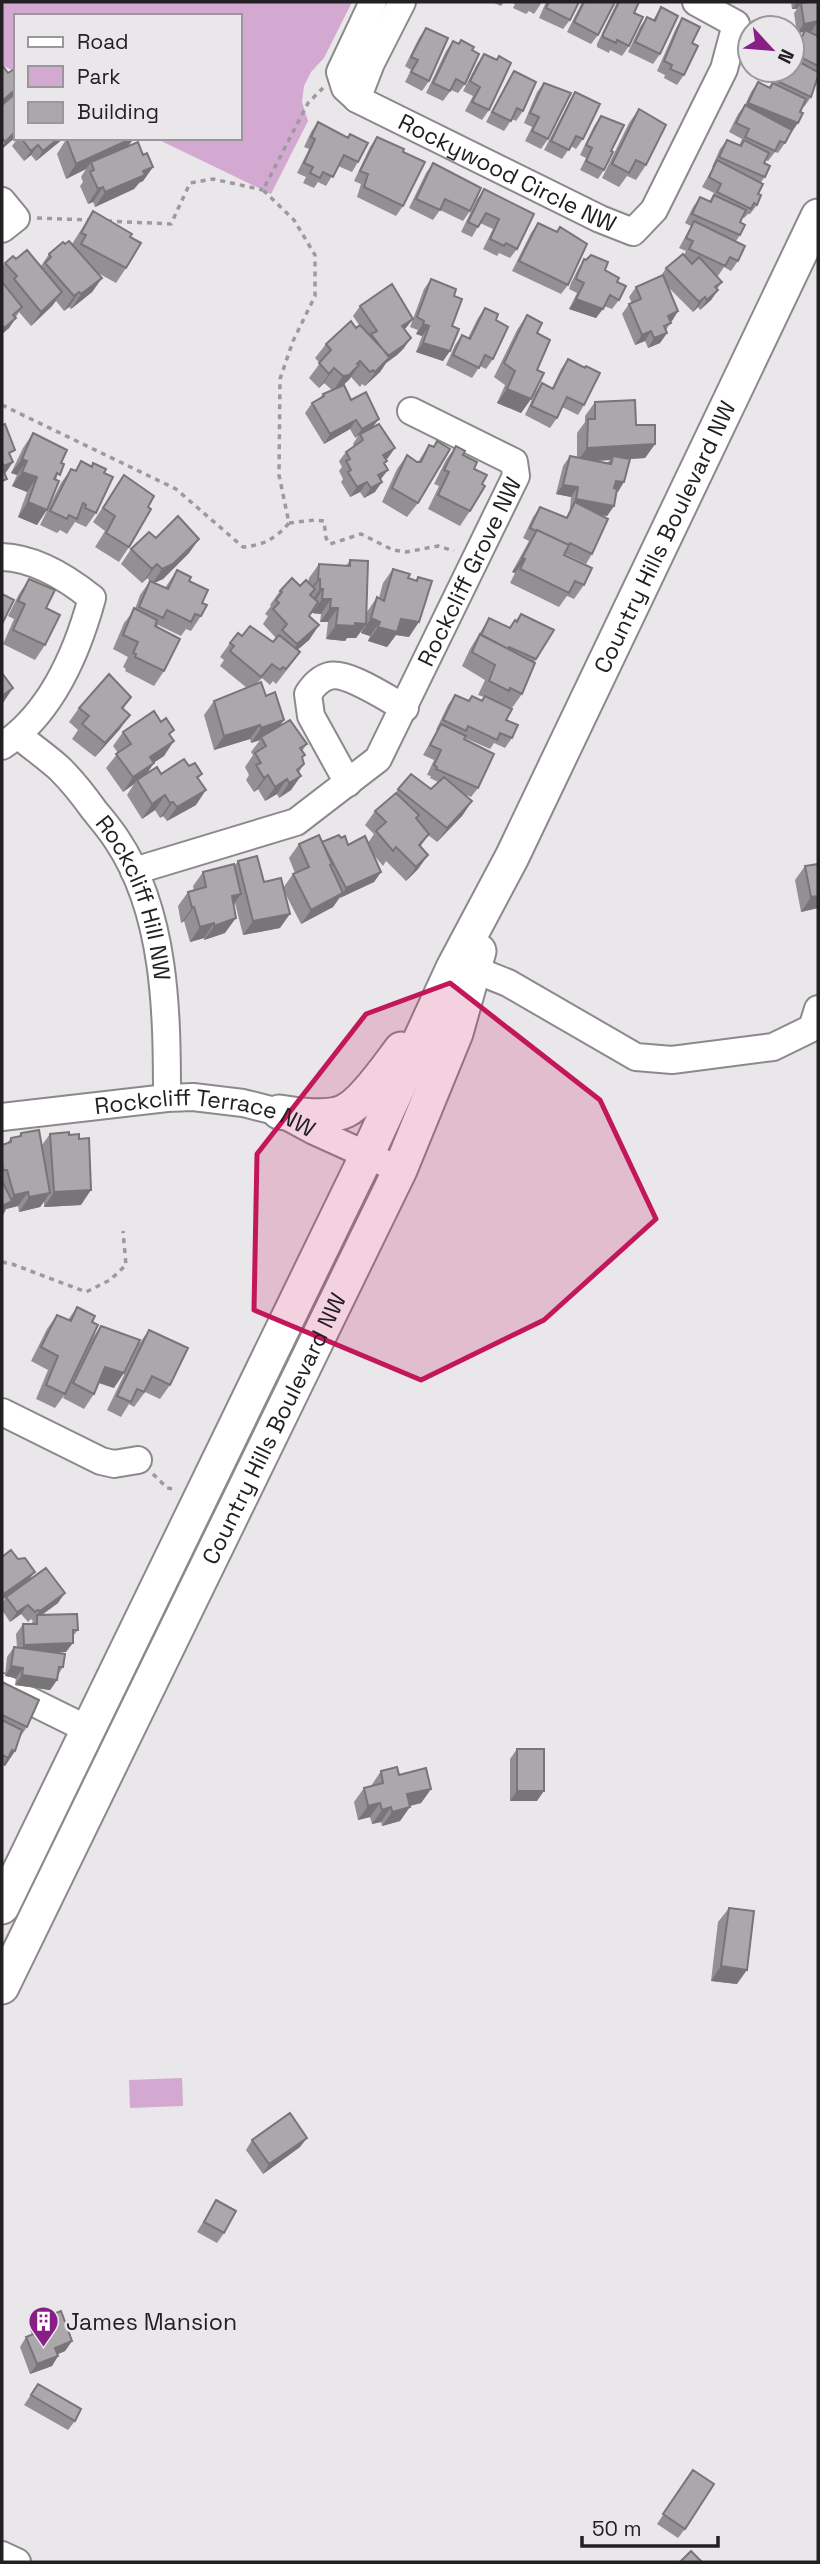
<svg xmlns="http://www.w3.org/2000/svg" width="820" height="2564" font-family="'Space Grotesk',sans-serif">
	<rect width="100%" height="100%" fill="#eae7ea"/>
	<path fill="#d4a9d1" d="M2 2H352L324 58 311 72 304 86 302 102 308 121 271 194 155 138H240V16H16V72L2 65Z
		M182 2078 183 2106 130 2108 129 2080Z"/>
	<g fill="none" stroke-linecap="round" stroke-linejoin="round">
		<defs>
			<g id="minor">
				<path id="s1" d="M373 2 340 72 345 88 357 99 600 219 633 232 654 210 724 69 736 24 696 2"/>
				<path d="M357 99 371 63 402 2"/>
				<path d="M2 201 16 218 2 229"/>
				<path d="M2 557C35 558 67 578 92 598 77 653 51 714 2 746"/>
				<path id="s2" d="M18 735C32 747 47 757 60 769 72 781 84 796 94 810 102 820 110 829 117 840 166 913 167 1013 167 1098"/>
				<path d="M348 783 311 716 308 694C313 686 319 679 329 676 347 671 388 699 405 708"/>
				<path id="s3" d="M134 871 296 822 378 759 516 476 514 462 411 411"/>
				<path d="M456 968 473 969 508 983 636 1057 672 1060 773 1047 812 1028 818 1009"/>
				<path id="s4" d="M2 1117 167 1098 193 1097 243 1103 279 1112 314 1131 400 1170"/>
				<path d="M2 1412 101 1461 114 1464 138 1460"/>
				<path d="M2 1687 87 1729"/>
				<path d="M2 2555 17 2562"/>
			</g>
			<g id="major">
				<path d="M279 1112C295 1115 330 1119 345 1111 364 1102 388 1066 401 1049"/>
				<path id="s5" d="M2 1907 367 1155 453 968 512 857 818 216"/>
				<path id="s6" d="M2 1987 400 1170 456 1033 479 951"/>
			</g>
		</defs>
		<use href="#minor" stroke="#8c898c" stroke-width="30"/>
		<use href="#major" stroke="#8c898c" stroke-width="37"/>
		<path stroke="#9c9a9c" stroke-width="3.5" stroke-dasharray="5 5" stroke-linecap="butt" d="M37 218 89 220
			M107 221 171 224 190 183 213 179 263 190
			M2 405 176 489 243 547C264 545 275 539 289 523L279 475 280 379 293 341 315 296V255L294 220 263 190 308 103 323 88
			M289 523 315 520 324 521 326 538 330 544 361 534 393 550 406 552 438 546 454 551
			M2 1262 12 1264 86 1292 110 1280 126 1265 123 1231
			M153 1474 167 1488 173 1489"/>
		<use href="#minor" stroke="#fff" stroke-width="26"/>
		<use href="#major" stroke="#fff" stroke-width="33"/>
	</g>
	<path fill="#939093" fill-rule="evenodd" d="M492 2H504L501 6Z
		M509 2H542L534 14 529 11 526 14 513 8 515 4Z
		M546 2H579L570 20 563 29 539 18Z
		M582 2H615L598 35 591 44 567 32Z
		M617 2H639L634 13 629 46 622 56 610 50 609 53 597 47V44Z
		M791 2H818V78L811 97 804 107 802 106 800 112 798 123 790 132 785 143 778 153 775 152 768 161 765 160 764 163 765 177 761 182 757 205 750 214H748L744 218 742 217 740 222V235L736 241 738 261 731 271 724 267 718 276 714 274 722 282 717 289 718 290 711 300 700 310 698 307 693 312 668 287 678 311 671 322 666 330 667 333 660 343 648 348 645 341 635 345 622 314 629 304 632 303 629 297 636 287 661 276 666 268 684 255 686 251 679 248 691 226 685 223 693 207 700 197 709 202 714 193 702 187 713 167H712L720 149 727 140 739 146 742 139 729 132 738 114 745 105 751 92 758 82 769 87 772 82 761 77 765 70H792V32L801 36 804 32 797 33 794 13 797 9H792Z
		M661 7 660 54 653 64 628 52 640 27 647 17 653 20Z
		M682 18 692 43 684 75 677 85 664 78 665 75 657 71 676 28Z
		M426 28 429 81 422 91 405 82 411 70 405 66 419 38Z
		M461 40 472 50 465 84 458 93 451 90 443 101 426 93 446 51 453 41 458 44Z
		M484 54 496 60 499 56 489 110 482 120 465 111 473 96 463 91 477 64Z
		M514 71 523 111 516 121 512 119 504 131 486 122 508 81Z
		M544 83 548 139 541 149 525 141 532 127 524 123 537 92Z
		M575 92 583 139 576 149 571 146 562 159 544 150 569 102Z
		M639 109 646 165 636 180 627 176 619 187 602 178 629 123Z
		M601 116 611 151 604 170 598 179 580 170 586 158 580 155 594 126Z
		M318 122 347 137 350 134 358 162 352 172 338 166 326 186 318 182 314 188 303 183 306 177 297 173 309 149 304 147 311 132Z
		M377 137 403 152V206L396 216 357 197 361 184 354 181 370 147Z
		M18 138H64L36 161 31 155 24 161 12 146Z
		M67 138H134L128 146 143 155 153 167 143 181 139 183 134 189 95 207 93 202 88 204 80 186 83 182 81 177 86 169 66 179 57 154Z
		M433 163 470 211 463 221 440 210 433 220 409 208 426 173Z
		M484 189 517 249 510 258 499 253 497 256 483 249 493 229 480 223 472 237 461 232 477 199Z
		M93 211 130 237 126 268 116 283 96 272 102 278 92 292 71 309 69 307 64 311 56 301 52 306 31 326 19 312 9 328 2 334V267L5 263 16 259 41 266 49 254 65 244H72Z
		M538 223 556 232 560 227 568 285 561 294 512 271 531 233Z
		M584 259 605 270 617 282 619 300 612 309 604 306 596 318 569 309 577 293 569 289 571 283 578 269Z
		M431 279 454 296 450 351 443 361 416 352 422 336 416 334 418 330 410 327 424 289Z
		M360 306 406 328 404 329V348L397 355 386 363 380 372 365 386 362 384 360 387 351 377 342 386 351 400 374 427 388 458 386 459 380 480 375 492 364 498 360 492 350 497 341 482 343 479 339 471 342 467 339 461 346 452 354 446 353 444 358 436 355 438 350 429 324 444 305 413 312 403 320 398 323 394 332 390 324 383 319 388 309 378 320 363 315 358 326 344 359 325 353 316Z
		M485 308 496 320 493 359 486 369 480 366 472 378 446 365 455 345 462 335 468 338 478 318Z
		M527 315 537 333 531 399 521 413 497 403 505 385 494 377 517 330Z
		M568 359 584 405 578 415 562 407 557 418 550 428 525 415 535 393 542 383 552 388 561 369Z
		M595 402 636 425 655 444 645 458 630 459 618 492H617L614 506 607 516 601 515 592 554 586 564 565 554 584 585 574 599 567 596 559 607 510 583 515 573 512 572 529 541 523 538 533 517 540 507 566 518 570 509 571 497 556 494 563 466 570 456 577 458V433L585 422V416ZM610 460 607 463 594 461Z
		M33 433 61 463 56 480 37 525 18 517 27 492 12 486 17 475 11 473 23 448Z
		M429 445 418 503 407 517 382 502 397 469 407 455 418 462Z
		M456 446 474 469 470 511 460 526 428 509 439 486 434 484 446 460Z
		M81 461 91 466 93 463 104 473 96 513 86 527 75 522 67 534 60 530 57 533 40 525 61 483 71 469 75 471Z
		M124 475 148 507 129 547 119 562 95 547 105 531 93 522Z
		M156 538 199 539 189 553 163 579 154 583 165 588 177 570 189 581 202 603 201 616 191 631 186 629 181 636 158 625 157 627 164 671 154 686 125 671 126 669 123 667 128 657 113 649 124 623 135 609 140 595 150 581 147 578 142 583 121 564 131 549Z
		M350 560 366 615 367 612 377 597 379 598 383 583 393 569 408 578 415 581 418 577 409 637 396 635 387 647 368 641 370 636 361 633 362 630 356 638H347L345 641 326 639 328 622H320L321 614 312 613 313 610 309 616 319 625 309 640 297 650 300 652 290 666 276 684 273 681 270 685 262 678 257 683 284 720 279 726 307 744 302 751 305 755 302 758 304 764 299 772 291 790 279 798 277 794 265 801 258 789 254 792 246 780 249 775 245 767 253 755 251 752 260 740 251 743 250 739 214 750 204 715 214 701 247 688 220 666 224 660 220 657 230 643 242 636 273 642 276 638 263 624 268 616 265 614 271 606 270 605 280 591 300 586 308 583 309 578 319 564 346 566Z
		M29 579 46 608 45 645 35 660 3 644 14 619 8 616 19 594Z
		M521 614 554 630 534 663 522 694 512 708 500 703 512 738 505 748 494 743 490 749 465 738 464 739 478 788 471 797 464 794 472 801 462 816 437 842 428 835 421 846 428 855 418 869 406 881 386 861 383 866 373 854 381 872 374 882 339 898 333 907 301 924 284 891 280 928 243 935 235 903 225 933 204 940V938L190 942 184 921 181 923 178 906 188 892 194 891 193 886 203 872 235 865 238 861 264 882 283 888 293 874 295 873 289 858 299 844 322 842 341 838 348 845 368 843 374 834 365 825 375 811 395 794 398 789H431L438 782 430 778 431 776 427 775 434 760 423 755 437 730H436L448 705 455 695 468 701 472 696 481 701 484 697 478 695 485 680 462 666 470 649 489 618 510 627Z
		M131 697 123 709 120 729 95 757 72 739 78 730 69 722 79 708Z
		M123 732 170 736 164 756 154 762 147 773 161 774 189 766 202 774 198 779 196 805 167 821 163 816 160 818 155 810 142 819 127 795 134 784 123 792 106 768 118 753 113 746Z
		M818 864V908L801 912 795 880 805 866Z
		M21 1133 42 1145 50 1134 81 1205 44 1207V1202L40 1207 19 1212 18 1206 6 1209 2 1218V1145L7 1143 11 1138 18 1137Z
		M77 1307 92 1322 91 1340 101 1326 114 1388 98 1383 94 1394 84 1409 63 1398 90 1340 65 1394 55 1408 36 1399 48 1370 31 1361 47 1329 57 1315 68 1320Z
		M149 1330 170 1385 160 1399 145 1392 134 1407 129 1404 121 1417 107 1410 139 1344Z
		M2 1557 29 1580 58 1603 42 1615 78 1630 73 1636 66 1652 57 1653 63 1667 58 1675 57 1680 50 1690 15 1685 16 1678 5 1676 7 1657 14 1647 17 1648 16 1634 23 1624H31L33 1621 31 1619 28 1622 21 1614 10 1622 2 1610V1603L6 1597 2 1600Z
		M2 1682 27 1727 20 1737 15 1751 5 1766 3 1765 2 1767Z
		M517 1749 537 1801H510V1759Z
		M381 1771 399 1775 431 1789 421 1803 410 1806 400 1821 382 1826 381 1822 372 1824 370 1817 358 1820 354 1802 364 1788 371 1786Z
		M729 1908 737 1984 711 1981 718 1922Z
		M252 2140 300 2147 263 2174 246 2150Z
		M216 2200 224 2233 217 2243 197 2232Z
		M37 2320 72 2341 65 2351 58 2354V2356L52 2366 30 2374 20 2347 26 2337 32 2335 30 2329Z
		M38 2384 75 2421 68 2430 24 2405Z
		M693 2470 685 2529 678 2538 657 2524Z"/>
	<path fill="#787578" d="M797 2H818L801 3 797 9H792Z
		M818 21 812 31 797 33 804 24Z
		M16 89V95L2 107V101Z
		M748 103 798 123 791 133 741 112Z
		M16 131V137L2 149V146L5 142Z
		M59 138H64L36 161 43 151Z
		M134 138 124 152 91 162 86 169 66 179 76 164Z
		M38 145 31 155 24 161 31 151Z
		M153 167 143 181 139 183 134 189 95 207 105 192 143 171Z
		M103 187 93 202 88 204 98 189Z
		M102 278 92 292 71 309 81 294Z
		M718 290 711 300 700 310 707 300Z
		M62 292 52 306 31 326 41 312Z
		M79 292 69 307 64 311 74 296Z
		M705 297 698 307 693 312 699 302Z
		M576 299 603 309 596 318 569 309Z
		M678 311 672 321 661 325 668 316Z
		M16 318 9 328 2 334V331L4 328Z
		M413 319 406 328 395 335 402 326Z
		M423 324 429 326 422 336 416 334Z
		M651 331 645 341 635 345 642 335Z
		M667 333 660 343 648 348 654 338Z
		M411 338 404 348 397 355 386 363 380 372 365 386 388 356Z
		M423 343 450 351 443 361 416 352Z
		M360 361 353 371 359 365 349 380 339 389 333 391 343 376Z
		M334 368 324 383 319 388 329 374Z
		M507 389 531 399 521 413 497 403Z
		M379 419 372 428 360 434 355 438 362 429Z
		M356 420 350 429 324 444 330 434Z
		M655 444 645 458 612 460 613 456 610 460 577 462 587 448Z
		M395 448 388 458 376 464 383 455Z
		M22 459 27 461 17 475 11 473Z
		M13 462 3 477 2 470 4 466Z
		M388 470 381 479 371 485 378 475Z
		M22 472 37 477 27 492 12 486Z
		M616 481 624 482 618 492 609 490Z
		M367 482 360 492 350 497 357 487Z
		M382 482 375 492 364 498 371 488Z
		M563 485 578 487 571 497 556 494Z
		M576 499 614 506 607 516 572 510 575 502 569 509Z
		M28 502 47 510 37 525 18 517Z
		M199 539 189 553 163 579 152 584 162 569Z
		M522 558 525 559 515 573 512 572Z
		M157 564 147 578 142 583 152 569Z
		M318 579H320L310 593H308Z
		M320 589H323L313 604 310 603Z
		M322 599H331L321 614 312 613Z
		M330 608H338L328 622H320Z
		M371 618 380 622 370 636 361 633Z
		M401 619 419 622 409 637 396 635 387 647 368 641 378 627Z
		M355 623 366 624 356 638H347L345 641 326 639 336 625Z
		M319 625 309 640 287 659 297 644Z
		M13 688 3 703H2V696Z
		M130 715 120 729 95 757 105 743Z
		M284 720 274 734 261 737 260 740 251 743 261 728Z
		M260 725 250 739 214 750 224 736Z
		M174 741 164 756 140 772 150 757Z
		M154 763 144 778 137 780 134 784 123 792 133 777Z
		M268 775 258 789 254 792 264 778Z
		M301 776 291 790 279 798 289 783Z
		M287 779 277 794 265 801 275 787Z
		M206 790 196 805 167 821 177 807Z
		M165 795 155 810 142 819 152 804Z
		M472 801 462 816 437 842 447 828Z
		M173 802 163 816 160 818 170 803Z
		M428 855 418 869 406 881 416 867Z
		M381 872 374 882 340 898 346 888Z
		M343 893 333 907 301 924 311 910Z
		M241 894 231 908 232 896Z
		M818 896V908L801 912 811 897Z
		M194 907 184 921 181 923 192 908Z
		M290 914 280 928 243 935 253 921Z
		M236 918 225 933 204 940 214 926Z
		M214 923 204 938 190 942 200 927Z
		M91 1190 81 1205 44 1207 54 1192Z
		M28 1192 18 1206 6 1209 2 1215V1206L8 1203 14 1195Z
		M50 1193 40 1207 19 1212 29 1197Z
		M105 1367 124 1373 114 1388 95 1381Z
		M35 1572 28 1581 2 1600V1595Z
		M65 1593 58 1603 37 1618V1615L40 1611Z
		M28 1605 21 1614 10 1622 17 1612Z
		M73 1643 66 1652 17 1654 24 1645Z
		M11 1666 23 1668 16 1678 5 1676Z
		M22 1675 57 1680 50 1690 15 1685Z
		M12 1750 15 1751 5 1766 3 1765Z
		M431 1789 421 1803 397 1809 407 1794Z
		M517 1791H544L537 1801H510Z
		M380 1803 370 1817 358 1820 368 1806Z
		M391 1807 381 1822 372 1824 382 1810Z
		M410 1807 400 1821 382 1826 392 1812Z
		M721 1966 747 1970 737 1984 711 1981Z
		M307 2138 300 2147 263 2174 269 2164Z
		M72 2341 65 2351 49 2358 55 2348Z
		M58 2356 52 2366 30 2374 37 2364Z"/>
	<path fill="#aba7ab" stroke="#787578" stroke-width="2" d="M549 2H579L570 20 546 8Z
		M584 2H615L598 35 574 22Z
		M619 2H639L634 13 643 17 629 46 617 40 616 43 603 37V34Z
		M811 2H818V21L804 24 801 3Z
		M661 7 678 16 660 54 635 42 647 17 655 21Z
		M682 18 700 27 692 43 698 46 684 75 670 69 672 65 664 61Z
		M426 28 448 38 429 81 411 72 418 60 411 57Z
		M805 30 818 36V66L792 53V32L802 37Z
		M461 40 474 47 472 50 479 54 465 84 456 79 450 91 433 83 453 41 459 44Z
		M484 54 497 60 499 56 511 63 489 110 472 102 480 87 470 81Z
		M792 58 818 72V76L811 97 775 80 778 72 773 70H792Z
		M2 65 8 73 16 68V89L2 101Z
		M514 71 536 82 523 111 517 108 511 121 492 112Z
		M758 82 770 88 773 83 806 99 800 112 803 113 798 123 748 103Z
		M544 83 571 93 548 139 532 131 539 117 530 113Z
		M575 92 600 104 583 139 576 136 569 150 551 141Z
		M16 93V131L5 142 2 138V105Z
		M745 105 792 130 785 143 780 141 775 151 745 137 749 129 736 123Z
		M639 109 666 125 646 165 636 160 629 173 612 164Z
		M601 116 624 125 611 151 613 152 604 170 586 161 592 148 586 145Z
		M318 122 348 138 350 134 368 143 358 162 344 155 333 177 323 172 320 178 310 173 313 167 304 163 315 139 311 137Z
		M377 137 404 149 403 152 425 162 403 206 364 187 368 174 360 171Z
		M21 138H59L43 151 38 145 31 151Z
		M70 138H133L76 164 67 140Z
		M727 140 741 146 744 140 769 153 764 163 770 166 765 177 719 157Z
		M138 142 143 155 147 153 153 167 143 171 145 175 105 192 103 187 98 189 90 172 94 170 91 162Z
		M717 160 763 184 758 194 761 195 757 205 754 203 751 209 717 192 721 184 709 177Z
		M433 163 481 188 470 211 445 199 440 210 416 199Z
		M484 189 534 214 517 249 506 243 504 246 490 239 499 219 486 213 478 227 468 222Z
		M714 195 746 210 740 222 745 225 740 235 692 214 700 197 711 202Z
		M93 211 132 234 130 237 141 243 126 268 81 244 86 235 81 233Z
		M694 221 745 246 738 261 730 257 725 266 689 249 693 241 686 238Z
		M538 223 557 232 560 227 587 244 568 285 519 261Z
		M69 241 102 278 81 294 79 292 74 296 45 263 51 257 49 254 63 242 65 244Z
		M27 250 62 292 41 312 14 279 17 276 5 263 13 256 16 259Z
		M683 254 692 264 699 257 722 282 715 287 718 290 707 300 705 297 699 302 666 268Z
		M591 255 608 262 605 270 619 278 617 282 626 286 619 300 610 295 603 309 576 299 584 283 576 279 578 273 584 259 586 260Z
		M663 275 678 311 668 316 671 323 664 326 667 333 654 338 651 331 642 335 629 304 641 299 636 287Z
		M431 279 456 289 454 296 462 299 452 326 459 329 450 351 423 343 429 326 423 324 424 321 417 317Z
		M2 282 22 307 13 315 16 318 4 328 2 325Z
		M392 284 413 319 402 326 411 338 404 345 388 356 371 334 377 331 360 306Z
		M485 308 498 314 496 320 508 327 493 359 485 355 479 368 453 355 462 335 470 339Z
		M527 315 542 323 537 333 550 340 537 370 544 373 531 399 507 389 515 371 504 363Z
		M351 321 356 328 360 325 390 357 375 372 373 370 370 372 360 361 357 364 359 365 349 375 343 376 334 368 329 374 319 363 331 350 326 344Z
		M568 359 585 368 586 366 600 373 584 405 567 397 557 418 531 406 542 383 553 389Z
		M344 385 351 400 366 392 379 419 362 429 356 420 330 434 312 403 324 396 323 394Z
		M635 400 636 425H655V444L587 448 588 419H595V402Z
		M5 424 15 450 9 453 13 462 4 466 3 464H2V425Z
		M379 424 395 448 383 455 387 461 384 463 388 470 378 475 382 482 371 488 367 482 357 487 348 472 351 470 346 461 350 459 346 452 363 440 360 434Z
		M33 433 67 450 61 463 64 464 60 475 57 473 54 479 59 481 47 510 28 502 37 477 22 472 27 461 22 459Z
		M437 441 450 449 418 503 392 488 407 455 417 462H421L429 445 434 447Z
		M456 446 465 451 463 455 477 462 474 469 487 475 482 484 485 486 470 511 438 495 449 472 444 470Z
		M570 456 611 464 613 456 630 459 624 482 616 481 614 488 617 489 614 506 576 499 578 487 563 485Z
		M81 461 92 467 93 463 106 469 104 473 113 477 96 513 85 508 86 505 83 503 77 519 69 515 67 519 50 511 71 469 76 471Z
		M2 468 7 479 2 481Z
		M124 475 154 496 148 507 151 509 129 547 106 533 115 516 103 508Z
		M575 502 608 519 592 554 570 543 568 547 569 545 537 530 536 531 530 528 540 507 567 518Z
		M178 516 199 539 173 564 162 569 157 564 152 569 131 549 149 532 156 538Z
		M537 530 569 545 564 555 592 568 584 585 575 581 569 593 520 569 525 559 522 558Z
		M350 560 368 561 366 624 355 623V626L336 625 338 608H330L331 599H322L323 589H320V579H318L319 564 350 566Z
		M393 569 410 574 408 578 417 581 418 577 432 581 419 622 401 619 397 632 378 627 380 622 371 618 377 597 384 601Z
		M177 570 191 577 189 581 208 590 202 603 207 605 201 616 195 614 191 622 167 610 163 618 139 607 150 581 168 589Z
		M292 578 300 586 306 580 315 589 310 595 318 602 309 616 319 625 297 644 282 630 287 624 273 609 279 603 276 600 282 592 280 591Z
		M29 579 55 590 46 608 60 615 45 645 13 630 25 604 18 601Z
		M2 594 14 600 2 624Z
		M134 608 157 620 155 626 180 639 164 671 135 657 136 654 133 653 138 642 123 635Z
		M521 614 554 630 536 659 509 647 508 649 481 635 489 618 510 628 515 620 517 622Z
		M250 626 273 642 279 635 300 652 286 669 283 667 280 670 272 664 261 677 230 651 234 646 230 643 238 633 242 636Z
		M480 634 535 663 522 694 510 688 509 691 489 681 495 665 472 652Z
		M2 673 13 688 2 696Z
		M109 674 131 697 122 708 130 715 105 743 82 724 89 716 79 708Z
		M261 682 266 696 275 692 284 720 261 728 260 725 224 736 214 701Z
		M455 695 469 701 472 696 482 701 485 696 512 709 506 720 518 725 512 738 500 733 497 740 468 726 466 731 443 720Z
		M154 711 161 722 166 718 174 730 169 734 174 741 150 757 154 763 133 777 116 754 131 744 123 732Z
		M290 720 307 744 300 748 305 755 302 757 304 764 297 770 301 776 289 783 287 779 275 787 268 775 264 778 256 765 261 763 255 753 266 746 261 737Z
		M441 724 466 736 464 739 494 754 478 788 436 769 437 767 434 765 441 750 430 745Z
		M184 759 189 766 195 763 202 774 197 777 206 790 177 807 173 802 170 803 165 795 152 804 137 780 157 767 161 774Z
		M411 774 431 789 444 777 472 801 447 828 398 789Z
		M396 793 419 815 416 818 429 834 419 845 428 855 416 867 396 847 393 851 376 831 386 822 375 811Z
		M319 835 332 864 330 865 343 893 311 910 293 874 309 867 299 844Z
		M339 835 341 838 345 836 348 845 365 836 381 872 346 888 322 842Z
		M257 856 264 882 281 878 290 914 253 921 238 861Z
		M234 864 241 894 232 896 236 918 214 926V923L200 927 194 907 192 908 188 892 206 887 203 872Z
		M818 864V896L811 897 805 866Z
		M39 1130 50 1193 29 1197 28 1192 14 1195 7 1170H3L2 1162V1145L11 1142V1138L21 1136V1133Z
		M69 1132V1135L79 1134V1139L89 1138 91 1190 54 1192 50 1134Z
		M2 1181 12 1201 2 1206Z
		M77 1307 95 1316 92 1322 98 1325 65 1394 46 1385 58 1356 41 1347 57 1315 71 1321Z
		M101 1326 140 1340 124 1373 105 1367 94 1394 73 1383Z
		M149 1330 188 1348 170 1385 152 1376 144 1392 137 1389 131 1402 117 1396Z
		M11 1550 18 1559 25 1558 35 1572 2 1595V1557Z
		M46 1568 65 1593 40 1611 38 1610 35 1612 28 1605 17 1612 6 1597Z
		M77 1614 78 1630H73V1643L24 1645 23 1624H37V1615Z
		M14 1647 65 1654 63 1667H59L57 1680 22 1675 23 1668 11 1666Z
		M2 1682 39 1700 27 1727 2 1715Z
		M2 1720 22 1730 15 1751 12 1750 8 1758 2 1755Z
		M517 1749H544V1791H517Z
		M397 1767 399 1775 426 1768 431 1789 407 1794 410 1807 392 1812 391 1807 382 1810 380 1803 368 1806 364 1788 383 1783 381 1771Z
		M729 1908 754 1911 747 1970 721 1966Z
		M290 2113 307 2138 269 2164 252 2140Z
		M216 2200 236 2211 224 2233 204 2222Z
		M61 2311 72 2341 55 2348 58 2356 37 2364 26 2337 41 2331 37 2320Z
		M38 2384 81 2409 75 2421 31 2395Z
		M693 2470 714 2484 685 2529 663 2514Z
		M691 2551 702 2562H680Z"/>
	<path fill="#c2185b" fill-opacity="0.2" stroke="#c2185b" stroke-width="5" stroke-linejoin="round" d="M450 983 600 1100 656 1219 544 1320 421 1380 254 1310 257 1154 366 1014Z"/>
	<defs>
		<symbol id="building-pin" viewBox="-11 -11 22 30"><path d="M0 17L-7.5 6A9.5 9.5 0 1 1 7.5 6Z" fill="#881f86" stroke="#eae7ea"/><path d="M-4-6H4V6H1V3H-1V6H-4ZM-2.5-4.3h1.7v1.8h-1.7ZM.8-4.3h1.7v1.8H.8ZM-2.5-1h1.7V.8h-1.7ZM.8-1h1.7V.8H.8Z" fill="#fff"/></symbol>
	</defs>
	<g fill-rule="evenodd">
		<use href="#building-pin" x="26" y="2304" width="35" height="47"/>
	</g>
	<g text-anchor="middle" stroke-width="5" stroke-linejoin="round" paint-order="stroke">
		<g font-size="23" fill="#222022" stroke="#eae7ea">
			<text dy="8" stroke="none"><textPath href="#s1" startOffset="278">Rockywood Circle NW</textPath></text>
			<text dy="8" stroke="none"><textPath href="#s5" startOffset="1522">Country Hills Boulevard NW</textPath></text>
			<text dy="8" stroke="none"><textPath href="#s3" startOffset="481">Rockcliff Grove NW</textPath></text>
			<text dy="8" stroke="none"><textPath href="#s2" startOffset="206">Rockcliff Hill NW</textPath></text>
			<text dy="8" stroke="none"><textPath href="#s4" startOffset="206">Rockcliff Terrace NW</textPath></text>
			<text dy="8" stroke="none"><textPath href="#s6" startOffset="621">Country Hills Boulevard NW</textPath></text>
		</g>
		<g font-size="23" fill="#222022" stroke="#eae7ea" text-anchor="start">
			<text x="66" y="2330">James Mansion</text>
		</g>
	</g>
	<rect width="820" height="2564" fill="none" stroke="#222022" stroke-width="7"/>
	<rect x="14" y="14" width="228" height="126" fill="#eae7ea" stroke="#9a979a" stroke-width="2"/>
	<rect x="28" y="37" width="35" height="10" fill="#ffffff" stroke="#9a979a" stroke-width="2"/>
	<text x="77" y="49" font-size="21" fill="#222022">Road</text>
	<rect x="28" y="66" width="35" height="21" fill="#d4a9d1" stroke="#9a979a" stroke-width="2"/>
	<text x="77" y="84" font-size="21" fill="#222022">Park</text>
	<rect x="28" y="102" width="35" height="21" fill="#aba7ab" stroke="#9a979a" stroke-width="2"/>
	<text x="77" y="119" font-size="21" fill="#222022">Building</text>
	<g transform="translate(771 49) rotate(116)"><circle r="33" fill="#eae7ea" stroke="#9a979a" stroke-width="2"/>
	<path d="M0-5L12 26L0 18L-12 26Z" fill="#881f86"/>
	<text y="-10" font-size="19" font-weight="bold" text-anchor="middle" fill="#222022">N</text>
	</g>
	<path d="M582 2536v10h136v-10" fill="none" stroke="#222022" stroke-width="3.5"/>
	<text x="592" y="2536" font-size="21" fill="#222022" stroke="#eae7ea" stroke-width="5" paint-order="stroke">50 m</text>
</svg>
